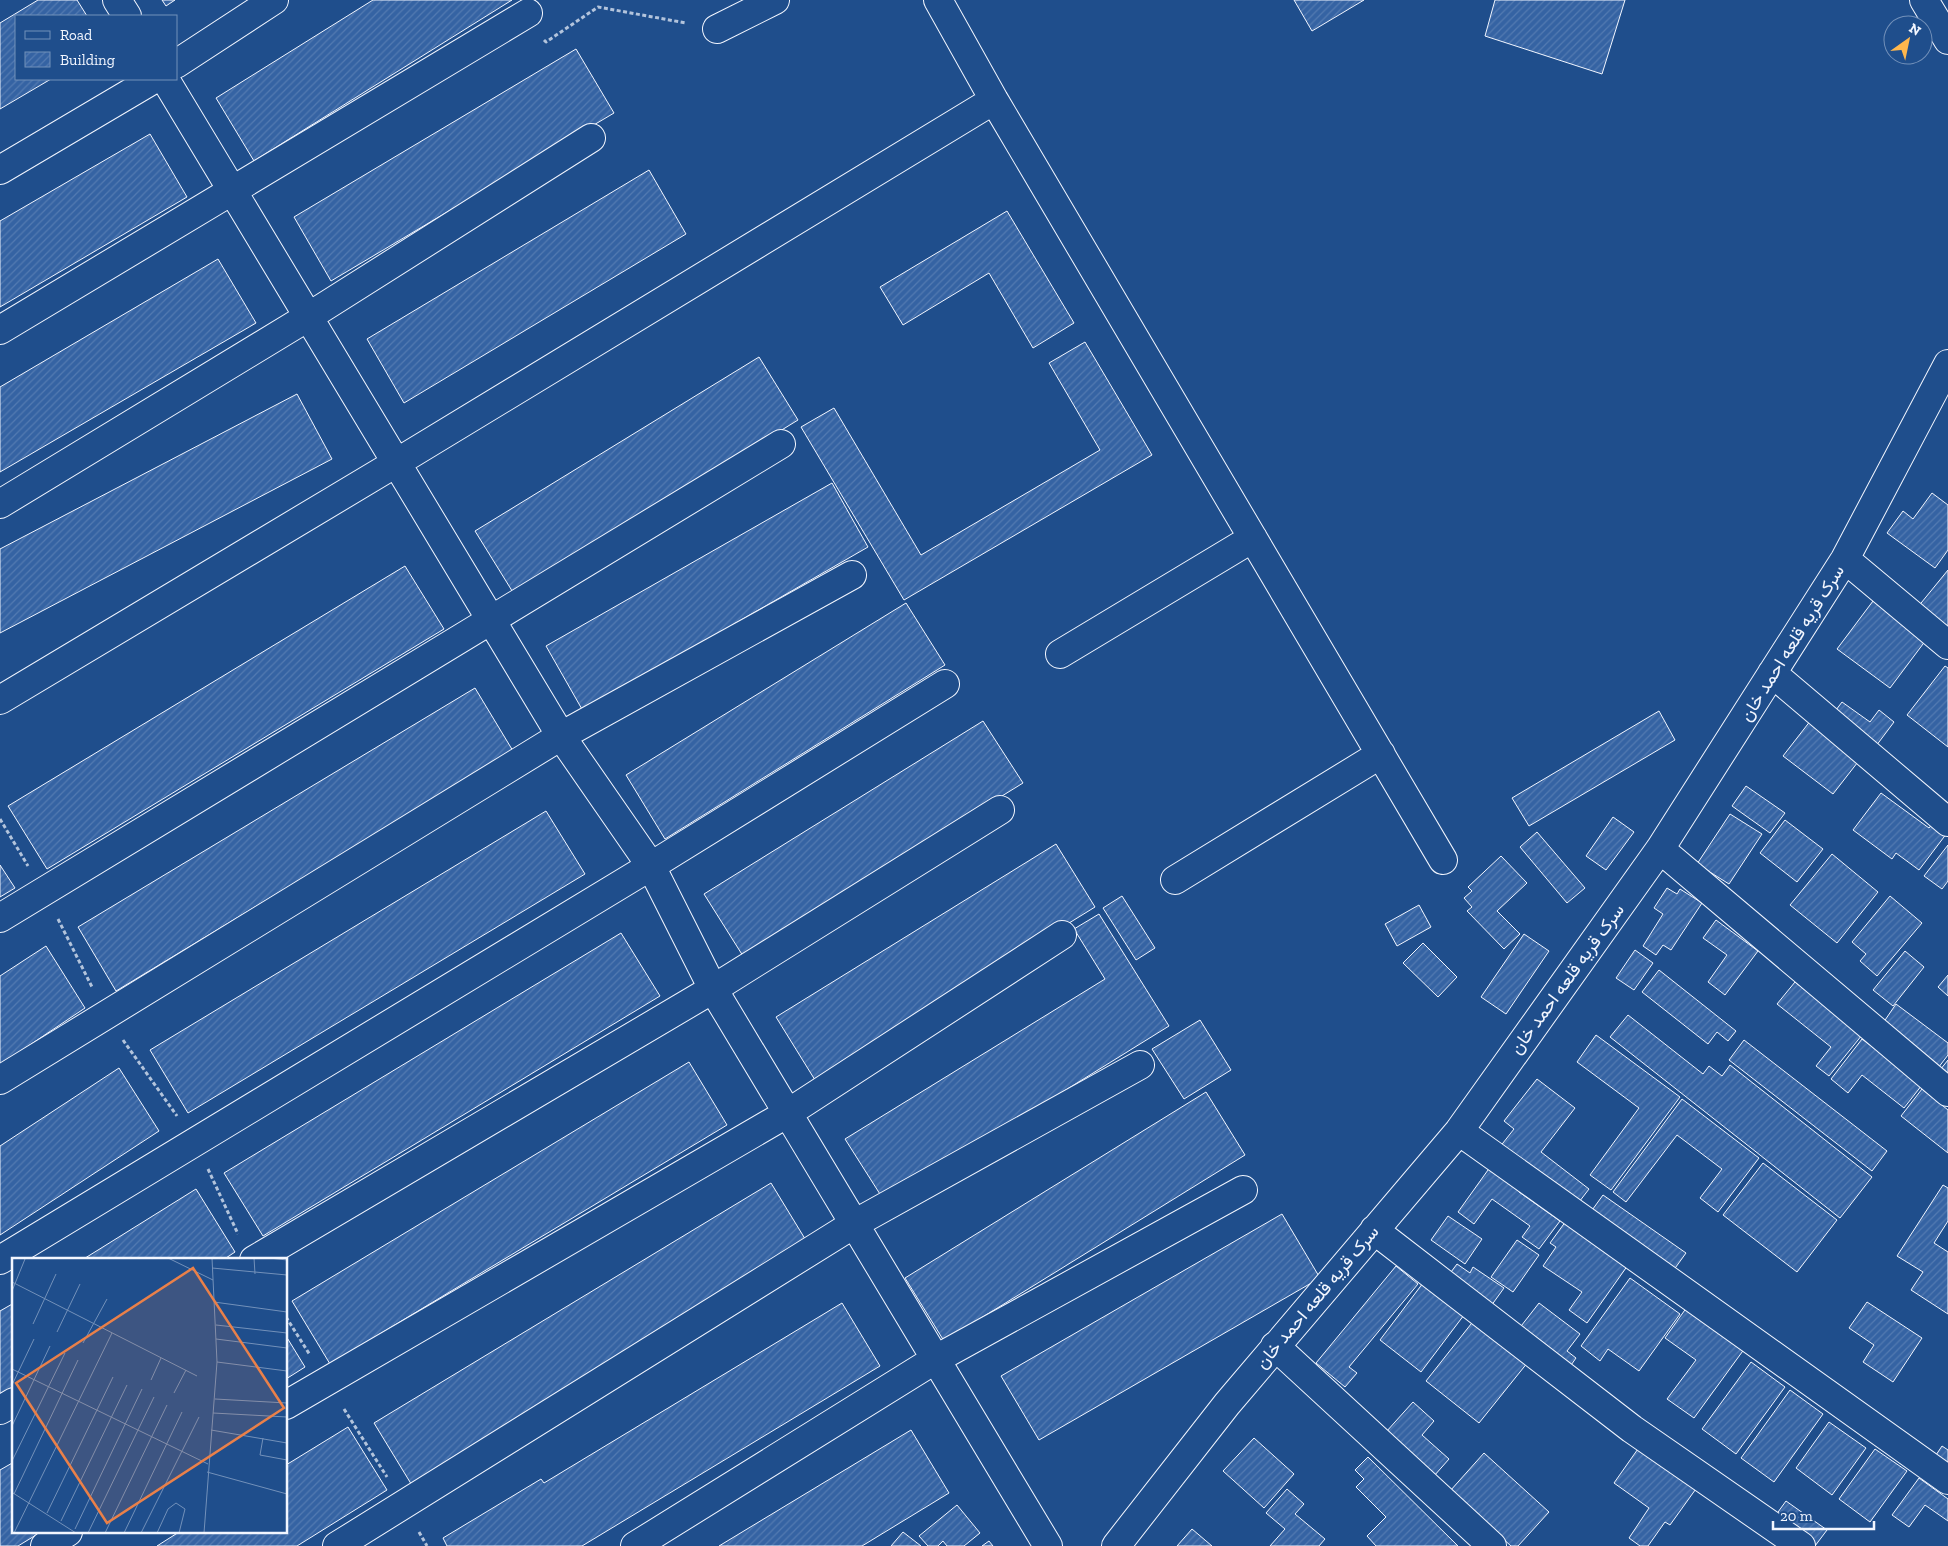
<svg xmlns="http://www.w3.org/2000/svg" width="1948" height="1546" font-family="'Zilla Slab',Vazirmatn,serif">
	<defs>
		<pattern id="building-hatch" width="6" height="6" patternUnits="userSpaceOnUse" patternTransform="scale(1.25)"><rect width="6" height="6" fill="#3563a3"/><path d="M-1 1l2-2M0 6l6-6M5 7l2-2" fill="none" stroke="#537ab1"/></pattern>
	</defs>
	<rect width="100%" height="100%" fill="#1f4e8c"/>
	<path fill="url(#building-hatch)" stroke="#f2f6ff" d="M38 0H77L87 16H16V79H51L0 109V23Z
		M162 0H175L166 6Z
		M373 0H512L254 161 216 98Z
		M1294 0H1364L1312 31Z
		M1495 0H1625L1602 74 1485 36Z
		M576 49 614 113 331 281 294 217Z
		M150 134 187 197 0 307V221Z
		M649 170 686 234 404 403 367 339Z
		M1007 211 1074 323 1033 348 989 273 903 325 880 287Z
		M218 259 256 323 0 472V387Z
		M1085 342 1152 455 904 600 801 427 834 408 921 555 1100 450 1049 363Z
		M759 357 798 420 514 594 475 531Z
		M297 394 332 459 0 633V549Z
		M832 483 868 547 583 711 546 646Z
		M1932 493 1948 505V550L1935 568 1887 533 1903 511 1913 519Z
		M405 566 444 629 47 869 8 806Z
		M1948 570V634L1917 608Z
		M1873 601 1926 640 1890 688 1837 649Z
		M906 603 945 665 665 839 626 775Z
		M1945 666 1948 668V747L1907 715Z
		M475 688 513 751 116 991 78 927Z
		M1842 702 1870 722 1879 710 1894 722 1873 750 1830 718Z
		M1659 711 1675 740 1529 826 1512 798Z
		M1811 720 1861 758 1833 794 1783 756Z
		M983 721 1023 783 743 956 704 894Z
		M1746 786 1785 813 1770 833 1732 806Z
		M1881 793 1929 828 1933 823 1947 833 1919 870 1896 853 1892 859 1853 830Z
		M546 811 585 874 188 1113 150 1050Z
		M1730 814 1762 834 1729 884 1697 864Z
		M1613 817 1634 832 1606 870 1586 856Z
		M1785 820 1823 849 1797 882 1760 853Z
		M1537 832 1585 888 1567 903 1520 847Z
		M1056 844 1095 907 815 1080 776 1017Z
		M1948 845V881L1942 889 1924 876Z
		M1832 854 1878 892 1837 943 1790 905Z
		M1501 856 1527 883 1497 911 1520 934 1504 949 1467 911 1472 907 1464 898 1472 891 1468 887Z
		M0 865 15 888 0 897Z
		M1667 888 1677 894 1680 889 1702 903 1671 950 1663 945 1656 955 1643 946 1663 914 1654 908Z
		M1122 896 1155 948 1136 960 1103 908Z
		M1890 896 1922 923 1877 976 1860 961 1866 954 1852 942Z
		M1419 905 1431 927 1397 946 1385 924Z
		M1099 914 1169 1026 885 1202 845 1139 1105 979 1074 929Z
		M1716 920 1758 951 1725 995 1708 982 1727 955 1703 938Z
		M621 933 660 996 263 1236 224 1173Z
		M1524 934 1549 951 1506 1014 1481 997Z
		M1423 943 1457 977 1438 997 1403 963Z
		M46 946 85 1008 0 1065V976Z
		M1635 950 1653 963 1634 990 1616 978Z
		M1905 951 1924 967 1893 1006 1873 990Z
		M1659 970 1736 1031 1728 1041 1717 1032 1708 1044 1642 992Z
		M1948 975V996L1938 987Z
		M1795 982 1862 1035 1829 1076 1816 1066 1831 1047 1777 1004Z
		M1896 1004 1948 1043V1055L1938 1068 1881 1026Z
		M1628 1015 1703 1074 1709 1066 1722 1076 1730 1065 1872 1177 1840 1218 1610 1037Z
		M1200 1020 1231 1070 1184 1099 1152 1049Z
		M1596 1035 1680 1097 1611 1190 1590 1175 1639 1108 1577 1062Z
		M1862 1039 1922 1085 1904 1108 1862 1075 1848 1093 1831 1079Z
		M1744 1040 1887 1151 1872 1171 1729 1060Z
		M1948 1060V1076L1940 1070Z
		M689 1062 727 1125 330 1364 292 1301Z
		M119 1068 159 1131 0 1235V1146Z
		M1537 1079 1575 1108 1541 1152 1589 1189 1576 1206 1499 1148 1514 1129 1504 1121Z
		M1922 1089 1948 1110V1153L1901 1116Z
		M1206 1092 1245 1155 944 1341 905 1278Z
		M1682 1099 1759 1158 1718 1212 1700 1198 1722 1169 1677 1135 1626 1202 1613 1192Z
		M1493 1163 1524 1185 1519 1192 1560 1221 1539 1249 1522 1237 1530 1226 1492 1199 1474 1224 1458 1212Z
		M1763 1163 1837 1220 1797 1272 1723 1215Z
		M771 1183 810 1247 413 1487 374 1423Z
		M1943 1185 1948 1188V1221L1934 1243 1948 1252V1314L1911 1290 1923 1272 1897 1256Z
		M196 1189 235 1252 223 1260H82Z
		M1603 1195 1686 1253 1673 1271 1590 1213Z
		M1282 1214 1320 1278 1039 1440 1001 1376Z
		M1448 1216 1482 1239 1465 1264 1431 1240Z
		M1566 1221 1628 1265 1587 1323 1569 1310 1582 1292 1543 1266 1556 1247 1550 1243Z
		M1517 1240 1539 1255 1513 1292 1491 1277Z
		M1457 1264 1470 1273 1473 1267 1504 1288 1491 1306 1448 1276Z
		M1396 1266 1418 1284 1349 1367 1357 1373 1345 1387 1316 1363Z
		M1630 1278 1680 1314 1639 1371 1608 1349 1600 1361 1581 1346Z
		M1423 1283 1464 1315 1421 1372 1380 1340Z
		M1867 1302 1922 1338 1893 1382 1863 1362 1874 1345 1849 1328Z
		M14 1303V1390L0 1399V1311Z
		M842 1303 880 1366 582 1546H447L443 1538 541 1479 544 1483Z
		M1539 1303 1580 1334 1567 1351 1576 1358 1569 1368 1518 1330Z
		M1687 1307 1745 1348 1694 1418 1667 1399 1696 1360 1665 1338Z
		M1475 1319 1528 1362 1479 1423 1426 1381Z
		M286 1336 305 1367 286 1379Z
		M1751 1362 1785 1387 1736 1454 1702 1429Z
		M1790 1390 1823 1414 1774 1482 1741 1458Z
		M1413 1402 1434 1421 1422 1435 1449 1459 1434 1476 1386 1432Z
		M1829 1422 1866 1448 1832 1495 1796 1468Z
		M348 1427 387 1490 297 1546H157L179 1532H286V1465Z
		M911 1430 949 1493 862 1546H719Z
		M1254 1438 1294 1474 1264 1508 1223 1471Z
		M1640 1446 1698 1486 1670 1525 1665 1522 1648 1546H1640L1629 1538 1649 1508 1614 1483Z
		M1942 1446 1948 1450V1472L1932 1461Z
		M1875 1449 1907 1471 1870 1522 1839 1499Z
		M1484 1453 1549 1512 1518 1546H1511L1450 1491Z
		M1368 1457 1458 1546H1376L1367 1536 1386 1517 1356 1487 1364 1479 1355 1470Z
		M14 1462V1532H41L18 1546H0V1470Z
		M1919 1478 1948 1499V1521L1925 1505 1909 1527 1892 1515Z
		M1287 1489 1304 1504 1295 1514 1325 1539 1319 1546H1270L1285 1529 1266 1513Z
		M1786 1501 1827 1530 1815 1546H1811L1773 1519Z
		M957 1505 980 1533 964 1546H947L943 1541 938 1546H928L919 1536Z
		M1192 1529 1212 1546H1177Z
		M903 1532 921 1546H891Z
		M989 1541 993 1546H982Z"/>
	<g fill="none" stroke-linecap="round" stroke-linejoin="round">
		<defs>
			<path id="minor" d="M117 0 127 16
				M938 0 994 100 1443 860
				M1924 0 1948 40
				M717 29 775 0
				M176 64 274 0
				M165 79 561 736 651 866 713 989 1048 1546
				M0 170 154 79
				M0 330 528 13
				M0 504 308 317 591 138
				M1845 559 1948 645
				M1060 654 1253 538
				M1772 673 1948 822
				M0 700 396 463 994 100
				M1660 849 1948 1092
				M1175 880 1381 754
				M0 918 781 444
				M0 1080 561 736 852 575
				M1459 1131 1948 1480
				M1374 1230 1632 1429 1801 1546
				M0 1260 651 866 945 684
				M254 1260 713 989 1000 810
				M1275 1346 1492 1546
				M286 1405 788 1113 1062 935
				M0 1410 14 1402
				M45 1546 68 1532
				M337 1546 854 1224 1140 1065
				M635 1546 936 1359 1243 1190
				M1116 1546 1227 1404 1459 1131 1660 849 1845 559 1948 364"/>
		</defs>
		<use href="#minor" stroke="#f2f6ff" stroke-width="30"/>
		<path stroke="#b3c4dc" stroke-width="3" stroke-dasharray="4 2.5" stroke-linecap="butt" d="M544 40 546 42 598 7 686 23
			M0 819 28 866
			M58 919 92 987
			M123 1040 177 1116
			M208 1169 238 1234
			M286 1317 310 1355
			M344 1409 387 1477
			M419 1532 427 1546"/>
		<use href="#minor" stroke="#1f4e8c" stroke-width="28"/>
	</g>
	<g text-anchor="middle" stroke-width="4" stroke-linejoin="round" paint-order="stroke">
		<g font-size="18" fill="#f2f6ff" stroke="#1f4e8c">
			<text transform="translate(1792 643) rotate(-58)" y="6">سرک قریه قلعه احمد خان</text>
			<text transform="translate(1567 979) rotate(-54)" y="6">سرک قریه قلعه احمد خان</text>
			<text transform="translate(1317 1297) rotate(-50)" y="6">سرک قریه قلعه احمد خان</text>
		</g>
	</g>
	<g transform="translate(12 1258)">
		<rect width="275" height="275" fill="#1f4e8c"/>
		<path fill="none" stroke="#7391ba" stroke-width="1" d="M156 0 201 22M242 0 243 16M257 0 275 2M200 10 275 17M0 24 185 118M0 33 13 1M202 44 275 54M21 66 44 16M204 67 275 75M45 74 68 26M204 81 275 90M71 85 95 41M205 104 275 113M0 111 196 206M139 122 149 100M0 127 22 81M162 135 174 112M203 141 275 145M201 155 275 159M0 168 38 88M199 172 275 185M251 180 248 197 275 202M0 203 53 95M195 214 275 236M1 235 64 275M2 236 66 102M35 255 101 119M49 263 115 127M63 271 130 131M2 275 100 75M76 275 142 139M93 275 155 147M112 275 170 154M129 275 187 159M145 275 156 251 164 245 173 251 167 275M192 275 205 104 200 0"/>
		<path fill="#ea8049" fill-opacity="0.15" stroke="#ea8049" stroke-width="2.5" d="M181 10 272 150 95 265 4 125Z"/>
		<rect width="275" height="275" fill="none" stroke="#f2f6ff" stroke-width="2.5"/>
	</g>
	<rect x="15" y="15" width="162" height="65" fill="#1f4e8c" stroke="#7391ba"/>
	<rect x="25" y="31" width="25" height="8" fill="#1f4e8c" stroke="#7391ba"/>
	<text x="60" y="40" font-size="15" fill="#f2f6ff">Road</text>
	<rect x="25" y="52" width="25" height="15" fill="url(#building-hatch)" stroke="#7391ba"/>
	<text x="60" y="65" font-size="15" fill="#f2f6ff">Building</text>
	<g transform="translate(1908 40) rotate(33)"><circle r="24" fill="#1f4e8c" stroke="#7391ba"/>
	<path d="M0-4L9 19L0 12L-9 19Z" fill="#ffb74d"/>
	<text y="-8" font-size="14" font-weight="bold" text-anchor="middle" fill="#f2f6ff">N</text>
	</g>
	<path d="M1773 1521v8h101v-8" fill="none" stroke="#f2f6ff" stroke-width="2.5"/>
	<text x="1780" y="1521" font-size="15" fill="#f2f6ff" stroke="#1f4e8c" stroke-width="4" paint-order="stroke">20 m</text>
</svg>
